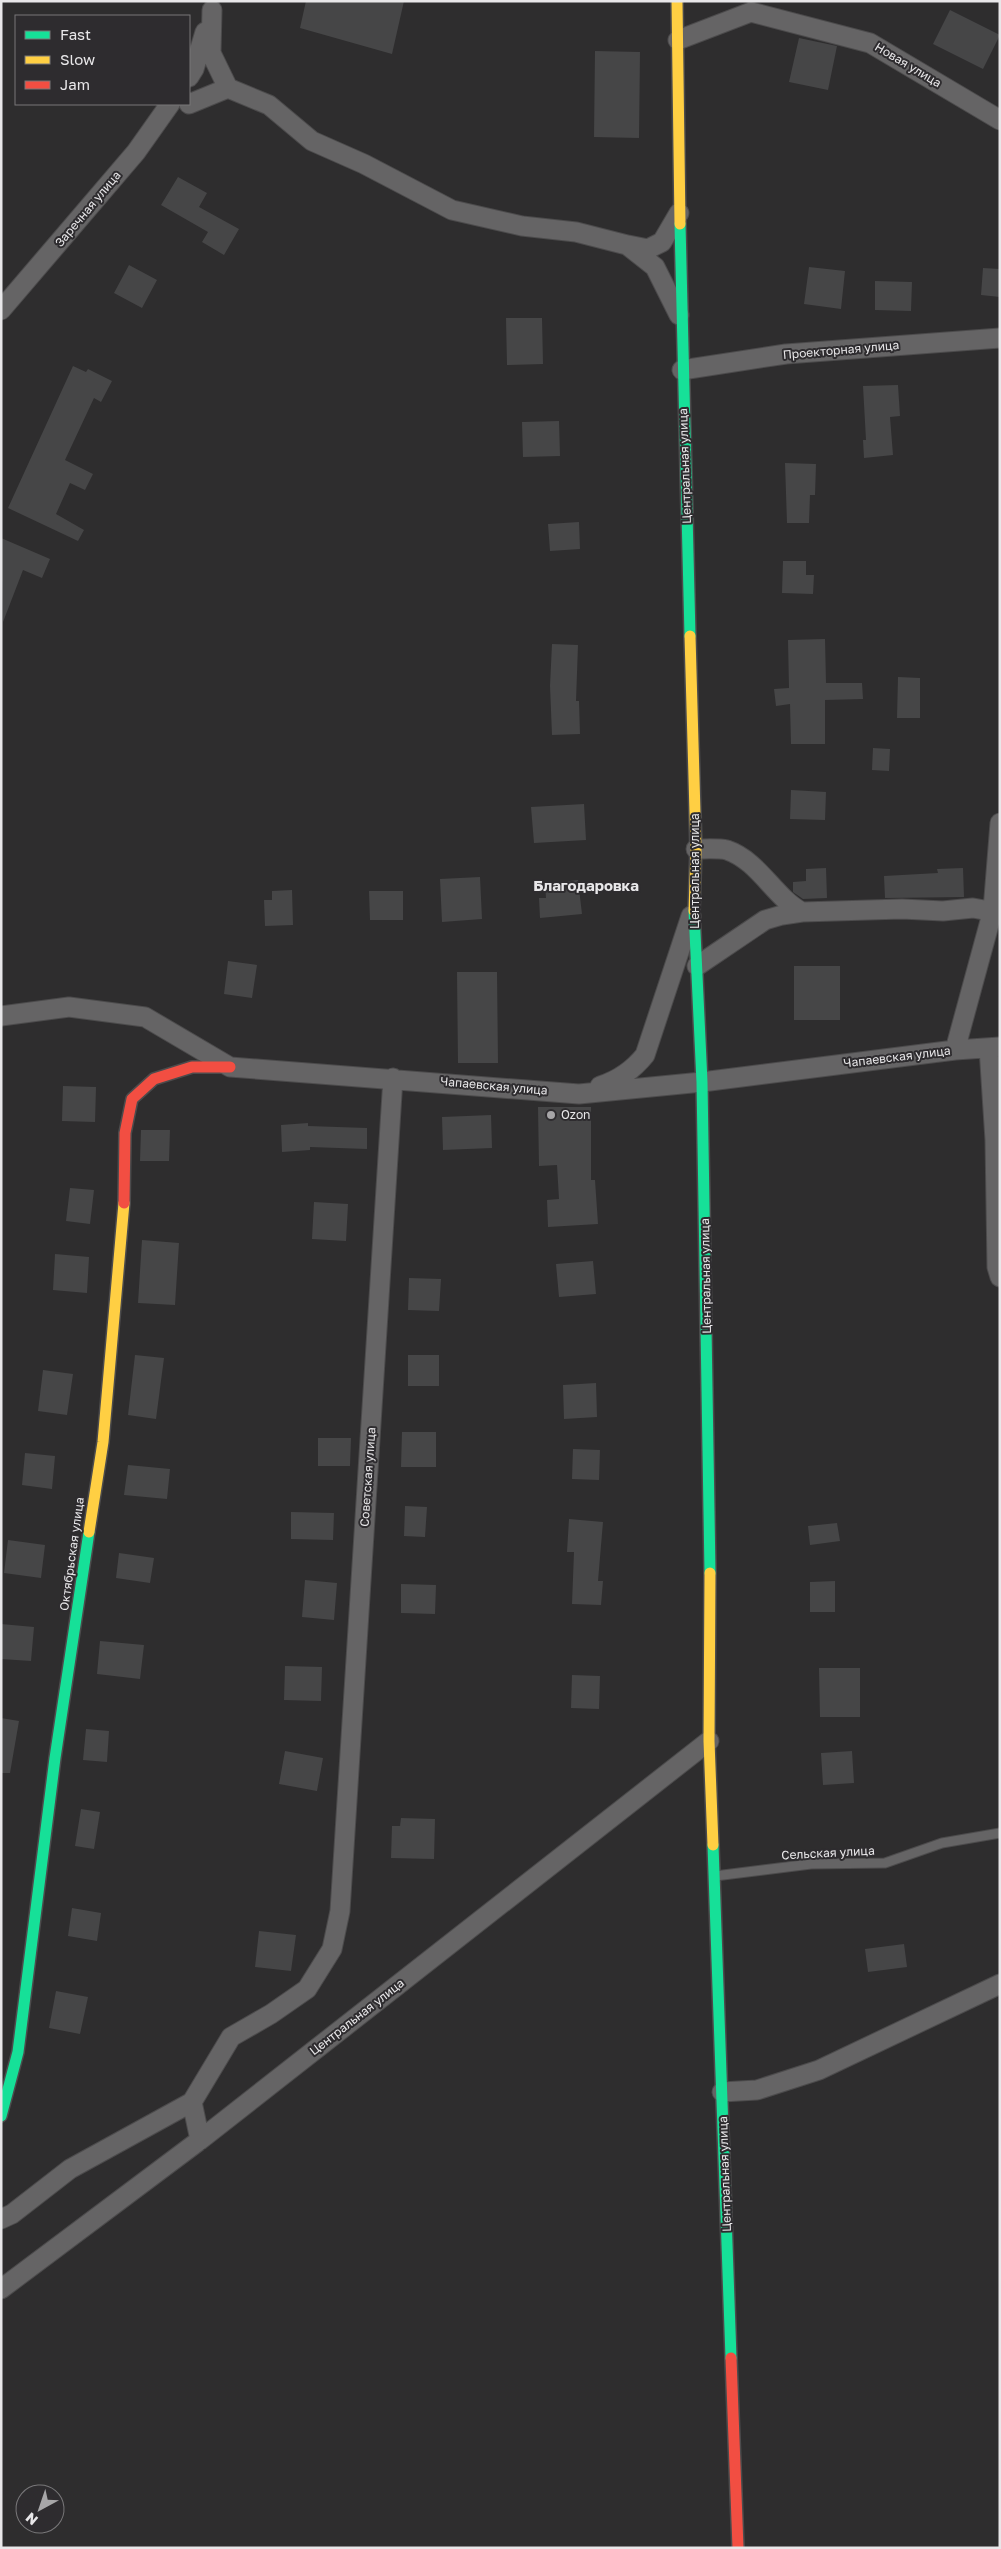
<svg xmlns="http://www.w3.org/2000/svg" width="1001" height="2549" font-family="'Golos Text',sans-serif">
	<rect width="100%" height="100%" fill="#2e2d2e"/>
	<path fill="#464647" d="M306 1H404L392 54 300 28Z
		M950 10 1000 35 983 69 933 44Z
		M799 38 837 46 828 90 789 82Z
		M595 51 640 52 639 138 594 137Z
		M178 177 207 193 199 207 239 229 224 255 202 242 208 232 161 205Z
		M129 265 157 280 142 308 114 293Z
		M809 267 845 271 841 309 804 304Z
		M983 268 1000 269V297L981 295Z
		M875 281 912 282 911 311 875 310Z
		M506 318H542L543 364 507 365Z
		M73 366 86 372 88 369 112 381 101 402 94 398 65 460 93 474 85 490 70 483 56 514 84 530 78 541 8 508Z
		M898 385 900 416 890 417 893 455 864 458 863 440H866L863 386Z
		M559 421 560 456 523 457 522 422Z
		M785 463 816 464 815 495H810L809 523H787Z
		M579 522 580 549 550 551 548 524Z
		M1 538 50 559 42 578 23 570 3 622Z
		M783 561H806V575H814L813 594 782 593Z
		M825 639 826 683H862L863 699 825 700V744H791L790 704 776 706 774 689 789 688 788 640Z
		M552 644 578 645 576 701H579L580 734 552 735 550 686Z
		M898 677 920 678V718H897Z
		M873 748 890 749 889 771 872 770Z
		M791 790 826 792 825 820 790 819Z
		M584 804 586 840 534 843 531 807Z
		M826 868 827 898 803 899 793 892V882L806 881V869Z
		M963 868 964 897 885 898 884 876 938 873 937 869Z
		M480 877 482 919 442 922 440 879Z
		M578 880 582 914 540 918 539 898H546L545 884Z
		M292 890 293 925 265 926 264 900H272V891Z
		M369 891H403V920H370Z
		M228 961 257 965 252 998 224 994Z
		M794 966H840V1020H794Z
		M457 972H497L498 1063H458Z
		M63 1086 96 1087 95 1122 62 1121Z
		M538 1107H591V1180H595L598 1224 548 1227 547 1200 559 1199 557 1165 539 1166Z
		M491 1115 492 1148 443 1150 442 1117Z
		M308 1123V1126L367 1128V1149L310 1147V1150L282 1152 281 1125Z
		M141 1130H170L169 1161H140Z
		M70 1188 94 1190 90 1224 66 1221Z
		M314 1202 348 1204 346 1241 312 1239Z
		M142 1240 179 1243 175 1305 138 1303Z
		M55 1254 89 1257 87 1293 53 1290Z
		M593 1261 596 1294 559 1297 556 1264Z
		M409 1278 441 1279 439 1311 408 1310Z
		M135 1355 164 1358 156 1419 128 1415Z
		M408 1355H439V1386H408Z
		M43 1370 73 1374 67 1415 38 1411Z
		M596 1383 597 1417 564 1419 563 1385Z
		M402 1432H436V1467H401Z
		M318 1438H351L350 1466H318Z
		M573 1449 600 1450 599 1480 572 1479Z
		M25 1453 55 1456 52 1489 22 1485Z
		M128 1465 170 1469 167 1499 124 1495Z
		M405 1506 427 1507 425 1537 404 1536Z
		M291 1512 334 1513 333 1540 291 1539Z
		M569 1519 603 1522 598 1581H603L601 1605 572 1604 574 1552H567Z
		M837 1523 840 1541 810 1545 808 1526Z
		M8 1540 45 1545 41 1578 4 1573Z
		M119 1553 154 1558 150 1583 116 1578Z
		M305 1580 337 1583 334 1620 302 1617Z
		M835 1581V1612H810V1582Z
		M401 1584 436 1585 435 1614 401 1613Z
		M1 1624 34 1627 31 1661 1 1659Z
		M100 1641 144 1645 140 1679 97 1674Z
		M285 1666 322 1667 321 1701 284 1700Z
		M819 1668H860V1717H820Z
		M572 1675 600 1676 599 1709 571 1708Z
		M1 1718 19 1721 10 1773H1Z
		M86 1729 109 1731 107 1762 83 1760Z
		M285 1751 323 1758 317 1791 279 1784Z
		M852 1751 854 1783 823 1785 821 1753Z
		M81 1809 100 1812 94 1849 75 1846Z
		M401 1818 435 1819 434 1859 391 1858 392 1826H400Z
		M72 1908 101 1913 97 1941 68 1936Z
		M259 1931 296 1935 291 1971 255 1967Z
		M904 1944 907 1967 868 1972 865 1949Z
		M56 1991 88 1997 80 2034 49 2028Z"/>
	<g fill="none" stroke-linecap="round" stroke-linejoin="round">
		<defs>
			<path id="lane" d="M715 1876 811 1864 885 1863 942 1843 1000 1833"/>
			<path id="street" d="M212 10 211 53 228 88
				M751 12 870 43 1000 120
				M678 40 751 12
				M189 77 194 69 205 32
				M189 104 228 88 269 105 312 141 364 164 452 210 522 226 576 232 627 245 655 267 679 315
				M628 245 648 249 662 242 679 213
				M1 310 136 152 170 104
				M682 370 786 354 1000 338
				M696 849C705 849 718 848 727 850 759 861 774 897 802 912
				M697 966 765 920 782 915 802 912 902 909 943 911 973 908 1000 913
				M1 1016 69 1007 145 1017 230 1067 579 1094 702 1082 955 1050 1000 1047
				M989 1048 995 1140 997 1267 1000 1277
				M955 1050 993 910 1000 823
				M600 1086C619 1080 633 1070 645 1055L691 916
				M722 2092 757 2090 819 2070 1000 1984
				M200 2140 192 2102 231 2037 271 2014 307 1989 332 1949 340 1911 393 1078
				M1 2219 12 2214 70 2169 192 2102
				M1 2289 200 2140 709 1741"/>
			<path id="fast" d="M680 224 690 636
				M694 911 702 1082 710 1573
				M713 1845 731 2358
				M1 2116 18 2052 55 1758 89 1532"/>
			<path id="slow" d="M677 1 680 224
				M690 636 696 849 694 911
				M89 1532 103 1442 124 1203
				M710 1573 709 1741 713 1845"/>
			<path id="jam" d="M124 1203 125 1133 132 1099 154 1079 192 1067H230
				M731 2358 738 2548"/>
		</defs>
		<use href="#lane" stroke="#4c4b4c" stroke-width="11"/>
		<use href="#street" stroke="#4c4b4c" stroke-width="21"/>
		<use href="#fast" stroke="#4c4b4c" stroke-width="14"/>
		<use href="#slow" stroke="#4c4b4c" stroke-width="14"/>
		<use href="#jam" stroke="#4c4b4c" stroke-width="14"/>
		<use href="#lane" stroke="#656465" stroke-width="9"/>
		<use href="#street" stroke="#656465" stroke-width="19"/>
		<use href="#fast" stroke="#16e098" stroke-width="11"/>
		<use href="#slow" stroke="#ffcf43" stroke-width="11"/>
		<use href="#jam" stroke="#f24e42" stroke-width="11"/>
	</g>
	<circle fill="#a7a6a8" stroke="#2e2c2f" stroke-width="2" cx="551" cy="1115" r="5"/>
	<g text-anchor="middle" stroke-width="4" stroke-linejoin="round" paint-order="stroke">
		<g font-size="12" fill="#e8e7e9" stroke="#2e2c2f">
			<text transform="translate(908 65) rotate(31)" y="4">Новая улица</text>
			<text transform="translate(88 209) rotate(-50)" y="4">Заречная улица</text>
			<text transform="translate(841 350) rotate(-5)" y="4">Проекторная улица</text>
			<text transform="translate(685 466) rotate(-92)" y="4">Центральная улица</text>
			<text transform="translate(695 871) rotate(-90)" y="4">Центральная улица</text>
			<text transform="translate(897 1057) rotate(-7)" y="4">Чапаевская улица</text>
			<text transform="translate(494 1086) rotate(5)" y="4">Чапаевская улица</text>
			<text transform="translate(706 1276) rotate(-91)" y="4">Центральная улица</text>
			<text transform="translate(368 1477) rotate(-86)" y="4">Советская улица</text>
			<text transform="translate(72 1554) rotate(-82)" y="4">Октябрьская улица</text>
			<text transform="translate(828 1853) rotate(-3)" y="4">Сельская улица</text>
			<text transform="translate(357 2017) rotate(-38)" y="4">Центральная улица</text>
			<text transform="translate(725 2174) rotate(-92)" y="4">Центральная улица</text>
		</g>
		<g font-size="12" fill="#e8e7e9" stroke="#2e2c2f" text-anchor="start">
			<text x="561" y="1119">Ozon</text>
		</g>
		<g font-size="15" font-weight="bold" fill="#e8e7e9" stroke="#2e2c2f">
			<text x="586" y="891">Благодаровка</text>
		</g>
	</g>
	<rect width="1001" height="2549" fill="none" stroke="#e8e7e9" stroke-width="5"/>
	<rect x="15" y="15" width="175" height="90" fill="#2e2c2f" stroke="#787779"/>
	<rect x="25" y="31" width="25" height="8" fill="#16e098" stroke="#787779"/>
	<text x="60" y="40" font-size="15" fill="#e8e7e9">Fast</text>
	<rect x="25" y="56" width="25" height="8" fill="#ffcf43" stroke="#787779"/>
	<text x="60" y="65" font-size="15" fill="#e8e7e9">Slow</text>
	<rect x="25" y="81" width="25" height="8" fill="#f24e42" stroke="#787779"/>
	<text x="60" y="90" font-size="15" fill="#e8e7e9">Jam</text>
	<g transform="translate(40 2509) rotate(220)"><circle r="24" fill="#2e2c2f" stroke="#787779"/>
	<path d="M0-4L9 19L0 12L-9 19Z" fill="#a7a6a8"/>
	<text y="-8" font-size="14" font-weight="bold" text-anchor="middle" fill="#e8e7e9">N</text>
	</g>
</svg>
